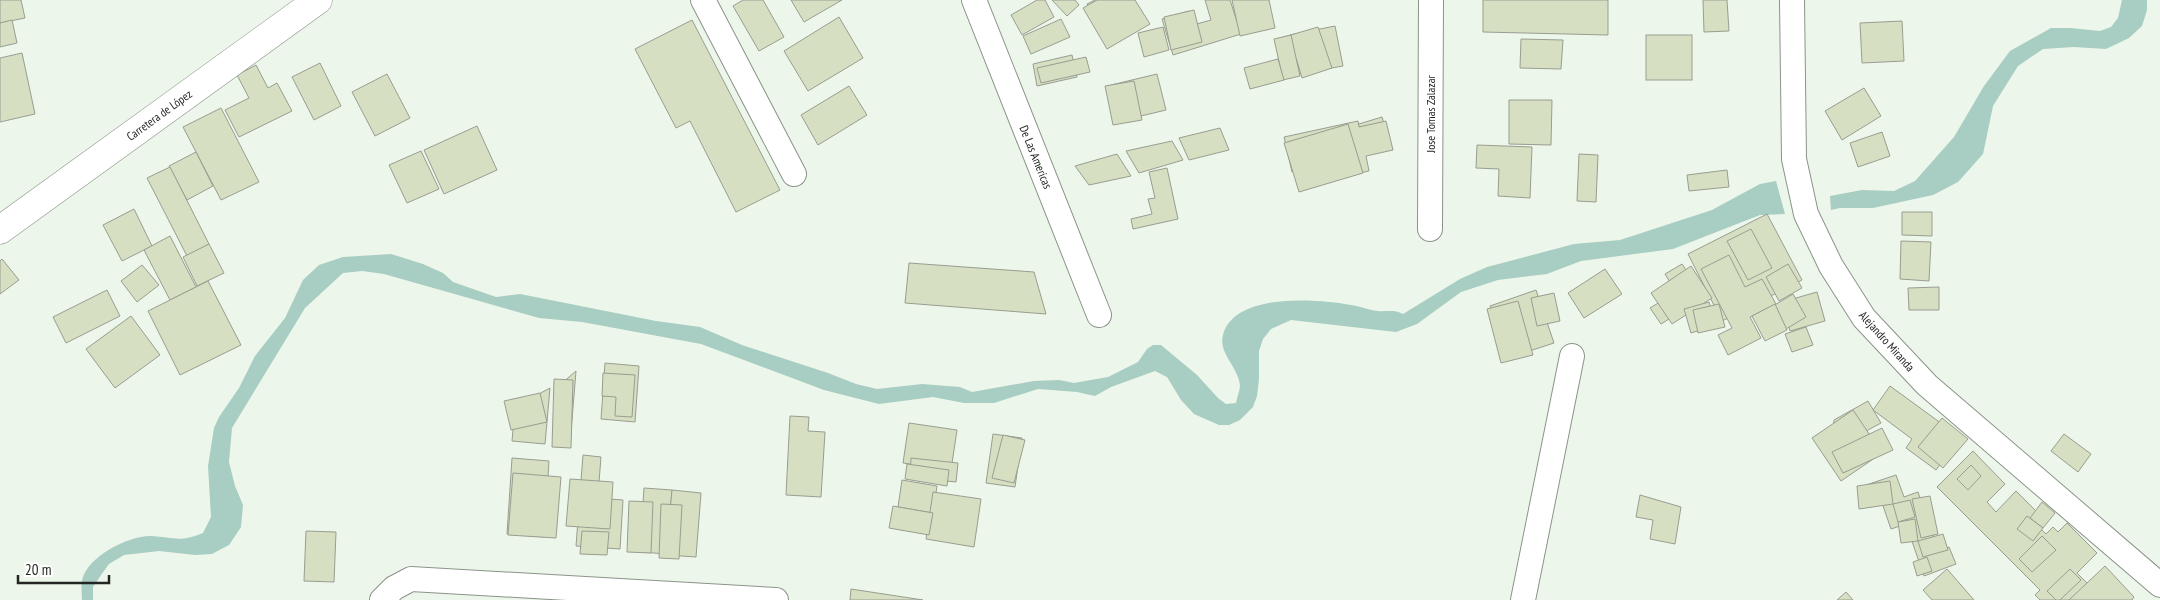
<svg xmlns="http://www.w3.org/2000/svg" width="2160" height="600" font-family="'PT Sans Narrow',sans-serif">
<rect width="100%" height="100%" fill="#edf6ea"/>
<g fill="#a8cdc2">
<path d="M 2122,0 L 2147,0 L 2147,10 L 2142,26 L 2129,38 L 2106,49 L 2074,47 L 2043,49 L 2018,66 L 1993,106 L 1983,154 L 1958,182 L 1933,195 L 1873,208 L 1840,208 L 1831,210 L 1830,196 L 1862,190 L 1894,191 L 1915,181 L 1954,137 L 1984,86 L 2010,51 L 2051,28 L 2070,28 L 2100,31 L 2111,27 L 2118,18 Z"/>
<path d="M 1776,181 L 1785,214 L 1760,215 L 1673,249 L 1581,261 L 1547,274 L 1498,280 L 1461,292 L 1417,324 L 1396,332 L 1291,320 L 1271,329 L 1263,339 L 1259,351 L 1259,379 L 1257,396 L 1253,407 L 1240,420 L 1229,425 L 1219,425 L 1194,414 L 1181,400 L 1167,377 L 1155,371 L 1111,387 L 1095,396 L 1077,392 L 1038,389 L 994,403 L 964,403 L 933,397 L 879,404 L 824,390 L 701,344 L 582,322 L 539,318 L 384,274 L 362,271 L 343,273 L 305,308 L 232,428 L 229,462 L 235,486 L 243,505 L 241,527 L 229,545 L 212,554 L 195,555 L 159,551 L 124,555 L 109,564 L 101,575 L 93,587 L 93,600 L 82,600 C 82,594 81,587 82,581 C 86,557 128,536 150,536 C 174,537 179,543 203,533 L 211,517 L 208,466 L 214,428 L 219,417 L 239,388 L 255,356 L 285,318 L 303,280 L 319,265 L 343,257 L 391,254 L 423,264 L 443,273 L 453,282 L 496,297 L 520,294 L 656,321 L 700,327 L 742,345 L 828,373 L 856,384 L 877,389 L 922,384 L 960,387 L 972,392 L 1034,381 L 1059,380 L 1074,383 L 1085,381 L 1108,377 L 1138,362 L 1147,349 L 1153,345 L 1161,345 L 1197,375 L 1218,398 L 1226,404 L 1236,403 C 1237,397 1240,391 1240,385 C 1238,367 1218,353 1223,335 C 1234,292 1318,299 1351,305 C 1360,306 1368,310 1377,311 C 1387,312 1394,309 1403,314 L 1460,279 L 1487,267 L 1574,244 L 1620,240 L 1712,210 L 1760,184 Z"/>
</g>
<g fill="#d6dfc1" stroke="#999d91">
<path d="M 0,0 L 21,0 L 25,18 L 0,23 Z"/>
<path d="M 743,0 L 763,0 L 784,37 L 759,51 L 733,6 Z"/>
<path d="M 791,0 L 842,0 L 804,22 Z"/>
<path d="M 1037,0 L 1045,0 L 1054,17 L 1022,35 L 1011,15 Z"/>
<path d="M 1052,0 L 1075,0 L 1079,5 L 1067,16 Z"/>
<path d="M 1095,0 L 1117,0 L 1132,26 L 1106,40 L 1087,4 Z"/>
<path d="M 1097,0 L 1135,0 L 1150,24 L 1107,49 L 1083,8 Z"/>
<path d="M 1205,0 L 1230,0 L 1241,34 L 1173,55 L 1162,19 L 1189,11 L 1193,25 L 1211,20 Z"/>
<path d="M 1232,0 L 1269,0 L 1275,28 L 1240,36 Z"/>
<path d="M 1483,0 L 1608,0 L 1608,35 L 1483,32 Z"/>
<path d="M 1703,0 L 1727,0 L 1729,31 L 1704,32 Z"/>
<path d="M 1194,10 L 1202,42 L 1171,50 L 1164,17 Z"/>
<path d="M 839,17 L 863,58 L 808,91 L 784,51 Z"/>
<path d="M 1061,19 L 1070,37 L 1031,54 L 1023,36 Z"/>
<path d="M 12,20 L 17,43 L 0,47 L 0,23 Z"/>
<path d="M 692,20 L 780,190 L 736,212 L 690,121 L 676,128 L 635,49 Z"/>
<path d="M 1902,21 L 1904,61 L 1862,63 L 1860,23 Z"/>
<path d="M 1335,26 L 1343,66 L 1298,74 L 1290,35 Z"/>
<path d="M 1163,27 L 1169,50 L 1144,57 L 1138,33 Z"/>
<path d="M 1318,27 L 1332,68 L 1302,78 L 1296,58 L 1284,61 L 1277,39 Z"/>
<path d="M 1291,35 L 1300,76 L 1283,80 L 1274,39 Z"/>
<rect x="1646" y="35" width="46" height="45"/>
<path d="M 1521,39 L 1563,40 L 1561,69 L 1520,68 Z"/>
<path d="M 22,53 L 35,114 L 0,122 L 0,58 Z"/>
<path d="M 1072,55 L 1077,77 L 1037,86 L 1033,64 Z"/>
<path d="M 1086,57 L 1090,72 L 1041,83 L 1037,68 Z"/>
<path d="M 1278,59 L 1284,80 L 1250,89 L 1244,68 Z"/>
<path d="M 320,63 L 341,106 L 314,120 L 292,77 Z"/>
<path d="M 256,65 L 268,88 L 277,83 L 292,111 L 239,137 L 225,110 L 249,98 L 237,75 Z"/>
<path d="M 387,74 L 410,118 L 375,136 L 352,92 Z"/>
<path d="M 1157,74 L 1166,110 L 1120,121 L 1111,85 Z"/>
<path d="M 1134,81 L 1142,120 L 1113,125 L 1105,86 Z"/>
<path d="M 849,86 L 867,115 L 818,145 L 801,115 Z"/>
<path d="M 1864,88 L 1881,116 L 1842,140 L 1825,111 Z"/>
<path d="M 1509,100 L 1552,100 L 1551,145 L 1509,144 Z"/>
<path d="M 221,108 L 259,182 L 221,200 L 183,127 Z"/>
<path d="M 1382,117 L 1390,143 L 1357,152 L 1349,127 Z"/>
<path d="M 1358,121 L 1359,127 L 1386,121 L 1393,150 L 1366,156 L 1369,171 L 1315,183 L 1311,168 L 1292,172 L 1284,137 Z"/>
<path d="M 1348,124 L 1363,173 L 1299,192 L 1284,143 Z"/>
<path d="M 477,126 L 497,170 L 444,194 L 424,150 Z"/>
<path d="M 1220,128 L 1229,150 L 1189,160 L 1179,138 Z"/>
<path d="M 1882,132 L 1890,156 L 1858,167 L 1850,143 Z"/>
<path d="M 1172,141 L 1183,160 L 1139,173 L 1126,151 Z"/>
<path d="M 1477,145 L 1532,147 L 1530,198 L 1498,196 L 1499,169 L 1476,168 Z"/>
<path d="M 421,151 L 439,189 L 407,203 L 389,165 Z"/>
<path d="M 196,152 L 213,186 L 187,200 L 169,166 Z"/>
<path d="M 1117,154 L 1131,176 L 1089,185 L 1075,166 Z"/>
<path d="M 1579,154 L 1598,155 L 1596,202 L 1577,201 Z"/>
<path d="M 170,167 L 209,244 L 187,256 L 147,178 Z"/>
<path d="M 1167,168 L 1178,219 L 1133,229 L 1131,219 L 1152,214 L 1148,199 L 1155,198 L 1149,172 Z"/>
<path d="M 1727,170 L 1729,187 L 1689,191 L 1687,175 Z"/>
<path d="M 134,209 L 152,246 L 122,261 L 103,225 Z"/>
<path d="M 1902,212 L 1932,212 L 1932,236 L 1902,235 Z"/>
<path d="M 1767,214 L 1802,280 L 1722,321 L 1688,254 Z"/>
<path d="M 1751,229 L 1772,268 L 1748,280 L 1727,241 Z"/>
<path d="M 170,236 L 196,287 L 170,300 L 144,250 Z"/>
<path d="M 1901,241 L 1931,242 L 1929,281 L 1900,279 Z"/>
<path d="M 209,244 L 224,273 L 197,286 L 183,257 Z"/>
<path d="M 1729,255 L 1745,287 L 1762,279 L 1776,304 L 1750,317 L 1761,338 L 1728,355 L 1718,335 L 1732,328 L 1701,269 Z"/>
<path d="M 2,259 L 19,280 L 0,294 L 0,261 Z"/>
<path d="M 909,263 L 1034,272 L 1046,314 L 905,303 Z"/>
<path d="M 1682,264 L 1704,297 L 1661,324 L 1650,308 L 1676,292 L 1665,274 Z"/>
<path d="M 1788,264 L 1802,288 L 1779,301 L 1766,277 Z"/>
<path d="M 142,265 L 159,285 L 137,302 L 121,281 Z"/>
<path d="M 1691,266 L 1712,298 L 1672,324 L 1651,293 Z"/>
<path d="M 1605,269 L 1622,294 L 1584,318 L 1568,293 Z"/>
<path d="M 208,281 L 241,345 L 180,375 L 148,311 Z"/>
<path d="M 1939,287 L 1939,310 L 1909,310 L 1908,288 Z"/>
<path d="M 107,290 L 120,316 L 66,343 L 53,317 Z"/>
<path d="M 1536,290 L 1554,343 L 1508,358 L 1490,306 Z"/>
<path d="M 1817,292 L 1825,321 L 1790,331 L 1782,302 Z"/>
<path d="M 1554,293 L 1560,321 L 1537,326 L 1531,298 Z"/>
<path d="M 1793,294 L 1806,317 L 1786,329 L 1773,306 Z"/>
<path d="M 1518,301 L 1533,355 L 1501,363 L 1487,309 Z"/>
<path d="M 1709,302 L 1716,325 L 1691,333 L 1684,309 Z"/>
<path d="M 1719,304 L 1725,327 L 1698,333 L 1693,310 Z"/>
<path d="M 1775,304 L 1787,330 L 1765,341 L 1752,316 Z"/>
<path d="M 131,316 L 160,355 L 115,388 L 86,349 Z"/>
<path d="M 1806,327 L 1813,345 L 1792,352 L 1785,334 Z"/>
<path d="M 605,363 L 639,366 L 635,422 L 601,419 Z"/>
<path d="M 576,371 L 570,444 L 555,443 L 561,384 Z"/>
<path d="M 603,373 L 635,375 L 632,417 L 615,416 L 616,397 L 602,396 Z"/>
<path d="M 554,379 L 573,380 L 571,448 L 552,447 Z"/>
<path d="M 1890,386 L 1960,437 L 1936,470 L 1906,448 L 1912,439 L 1873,410 Z"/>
<path d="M 550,388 L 545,444 L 512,441 L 515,407 Z"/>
<path d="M 540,393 L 547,422 L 511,430 L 504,401 Z"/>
<path d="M 1868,401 L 1881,423 L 1831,450 L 1834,420 Z"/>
<path d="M 1853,410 L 1882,453 L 1841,481 L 1812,438 Z"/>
<path d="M 790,416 L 809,417 L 808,431 L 825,432 L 821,497 L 786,495 Z"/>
<path d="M 1942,418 L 1968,439 L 1943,468 L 1918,447 Z"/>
<path d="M 909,423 L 957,430 L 951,470 L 903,463 Z"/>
<path d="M 1882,428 L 1893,450 L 1843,473 L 1832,452 Z"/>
<path d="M 993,434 L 1022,438 L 1015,487 L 986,483 Z"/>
<path d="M 2064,434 L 2091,454 L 2078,472 L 2051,451 Z"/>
<path d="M 1003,435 L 1025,440 L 1014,483 L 992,478 Z"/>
<path d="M 1973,451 L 2005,484 L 1987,502 L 1996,512 L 2016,491 L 2042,517 L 2035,523 L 2046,534 L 2053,527 L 2058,532 L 2067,523 L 2097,553 L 2077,573 L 2096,592 L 2111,577 L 2131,596 L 2127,600 L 2040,600 L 2035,595 L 2040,590 L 1937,487 Z"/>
<path d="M 583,455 L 601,457 L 599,482 L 611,483 L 610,499 L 623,500 L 620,549 L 576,546 Z"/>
<path d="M 512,458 L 549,461 L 544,537 L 507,534 Z"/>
<path d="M 911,458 L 958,463 L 956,482 L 910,477 Z"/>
<path d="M 907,464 L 949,470 L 947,486 L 905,479 Z"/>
<path d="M 1971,465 L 1981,476 L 1968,490 L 1957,479 Z"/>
<path d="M 513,473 L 561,477 L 556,538 L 508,535 Z"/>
<path d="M 1896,475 L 1904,497 L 1918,492 L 1939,551 L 1949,547 L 1956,564 L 1924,576 L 1906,524 L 1891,529 L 1881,500 L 1872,503 L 1866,485 Z"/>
<path d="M 570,479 L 613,482 L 610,529 L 566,526 Z"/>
<path d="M 902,480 L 937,486 L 933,513 L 898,507 Z"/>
<path d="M 1890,481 L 1893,504 L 1859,509 L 1857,486 Z"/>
<path d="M 644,488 L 672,490 L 667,554 L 640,552 Z"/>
<path d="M 672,490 L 701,493 L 696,557 L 666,555 Z"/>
<path d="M 933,492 L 981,499 L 974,547 L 926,539 Z"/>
<path d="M 1640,495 L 1681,507 L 1675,544 L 1650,539 L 1653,520 L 1636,517 Z"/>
<path d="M 1930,496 L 1938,534 L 1921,538 L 1912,499 Z"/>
<path d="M 1910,500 L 1915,517 L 1898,522 L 1893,504 Z"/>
<path d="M 629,501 L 653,502 L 651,553 L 627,552 Z"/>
<path d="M 2042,502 L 2055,513 L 2043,528 L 2030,518 Z"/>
<path d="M 661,504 L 682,505 L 679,559 L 659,558 Z"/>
<path d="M 893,506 L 933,513 L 929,535 L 889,528 Z"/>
<path d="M 2027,516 L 2043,528 L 2033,541 L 2017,529 Z"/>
<path d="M 1915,519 L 1918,541 L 1901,543 L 1898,522 Z"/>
<path d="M 306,531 L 336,532 L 334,582 L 304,581 Z"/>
<path d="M 582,531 L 609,532 L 607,555 L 580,554 Z"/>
<path d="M 1943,534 L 1948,550 L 1923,557 L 1918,541 Z"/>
<path d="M 2042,536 L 2056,550 L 2032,572 L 2019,559 Z"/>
<path d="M 1927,557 L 1932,571 L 1917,576 L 1913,562 Z"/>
<path d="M 2105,566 L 2134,597 L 2132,600 L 2069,600 Z"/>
<path d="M 1947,569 L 1974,600 L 1932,600 L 1923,590 Z"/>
<path d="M 2070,569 L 2081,580 L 2060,600 L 2056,600 L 2047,591 Z"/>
<path d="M 851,589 L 923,600 L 850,600 Z"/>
<path d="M 1846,592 L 1853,600 L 1837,600 Z"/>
</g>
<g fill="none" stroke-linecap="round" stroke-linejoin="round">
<defs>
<g id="street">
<path d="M 703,0 L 794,174"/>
<path d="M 974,0 L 1099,315"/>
<path d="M 1792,0 L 1794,159 L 1806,214 L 1831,266 L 1864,318 L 1927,385 L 2160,585"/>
<path d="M 1430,229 L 1431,0"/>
<path d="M 382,600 L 394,588 L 411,579 L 776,600"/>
<path d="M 1523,600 L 1572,356"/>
</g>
<path id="secondary" d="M 0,230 L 318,0"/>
</defs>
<use href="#street" stroke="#8b9489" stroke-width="26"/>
<use href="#secondary" stroke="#8b9489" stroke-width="29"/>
<use href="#street" stroke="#fff" stroke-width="24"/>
<use href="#secondary" stroke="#fff" stroke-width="28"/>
</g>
<g text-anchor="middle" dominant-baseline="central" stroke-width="4" stroke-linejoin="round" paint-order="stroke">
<g font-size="12" fill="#232622" stroke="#fff">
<text transform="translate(1430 114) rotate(-90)">Jose Tomas Zalazar</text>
<text transform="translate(159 115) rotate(-36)">Carretera de López</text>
<text transform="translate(1036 157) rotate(68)">De Las Americas</text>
<text transform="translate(1887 341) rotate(48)">Alejandro Miranda</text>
</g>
</g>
<path d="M18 575v8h91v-8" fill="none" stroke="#232622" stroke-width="2.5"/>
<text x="25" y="575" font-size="15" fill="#232622" stroke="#ffffff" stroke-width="4" paint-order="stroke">20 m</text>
</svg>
